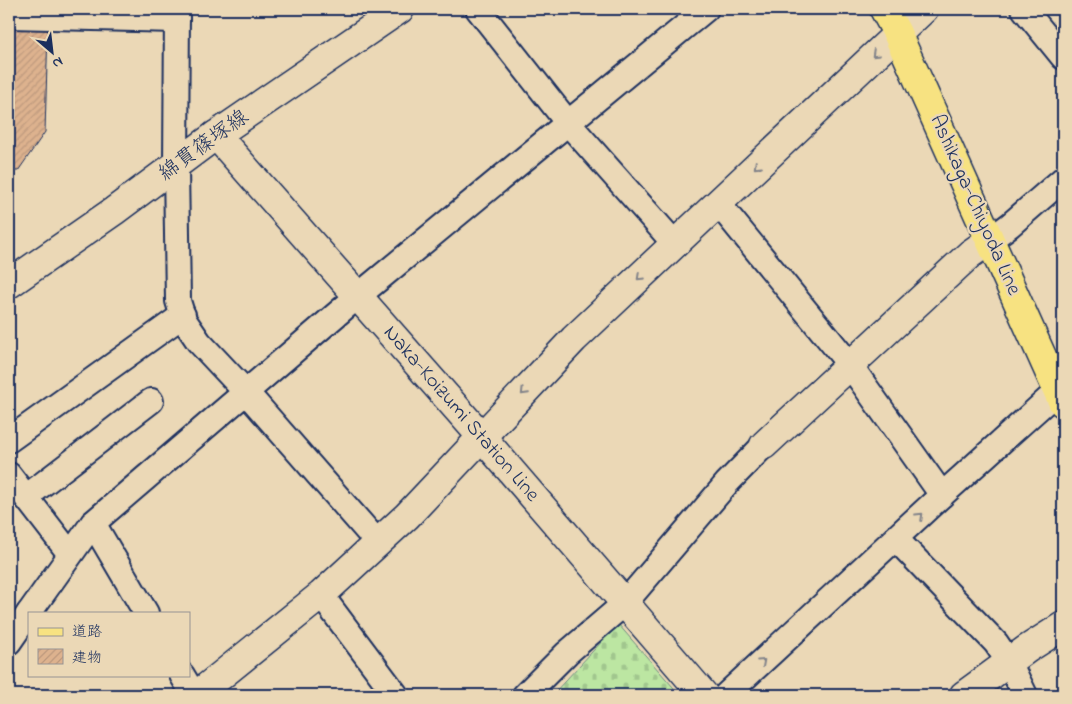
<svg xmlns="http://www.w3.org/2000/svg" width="1072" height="704" font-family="'Indie Flower','Klee One',sans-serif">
<defs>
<pattern id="cemetery-stones" width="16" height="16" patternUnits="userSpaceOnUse" patternTransform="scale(1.25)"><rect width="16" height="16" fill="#bce6a2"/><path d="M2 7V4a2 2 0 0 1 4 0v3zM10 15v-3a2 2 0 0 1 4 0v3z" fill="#a1c68e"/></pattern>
<pattern id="building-hatch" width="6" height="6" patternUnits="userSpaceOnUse" patternTransform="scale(1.25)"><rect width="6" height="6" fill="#ddb28e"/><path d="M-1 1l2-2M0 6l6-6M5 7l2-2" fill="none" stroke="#bd997d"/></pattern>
</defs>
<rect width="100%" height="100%" fill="#ebd8b6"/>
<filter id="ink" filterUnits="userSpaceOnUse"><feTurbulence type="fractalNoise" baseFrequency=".02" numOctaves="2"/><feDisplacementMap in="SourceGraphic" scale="10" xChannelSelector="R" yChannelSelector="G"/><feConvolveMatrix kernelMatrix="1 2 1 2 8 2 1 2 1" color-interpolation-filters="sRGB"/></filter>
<g filter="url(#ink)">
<path fill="url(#cemetery-stones)" stroke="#6c8a80" d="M 618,624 L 680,695 L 552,695 Z"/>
<path fill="url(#building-hatch)" stroke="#1b2f5e" d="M 9,28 L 48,29 L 45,132 L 18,171 L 9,171 Z"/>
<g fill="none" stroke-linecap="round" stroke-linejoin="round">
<defs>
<g id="street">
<path d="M 177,9 L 176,167 L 178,301 L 184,320 L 199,342 L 245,391 L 378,543"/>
<path d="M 478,9 L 568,123 L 675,244"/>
<path d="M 1024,9 L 1063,57"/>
<path d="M 9,16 L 177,20"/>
<path d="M 718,203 L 850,365 L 942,495"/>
<path d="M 990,240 L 1010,225 L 1063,179"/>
<path d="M 9,440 L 183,315"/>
<path d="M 9,475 L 70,554"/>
<path d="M 26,497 L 151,401"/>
<path d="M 93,523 L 146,613"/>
<path d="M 896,539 L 996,643 L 1009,662 L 1025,695"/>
<path d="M 321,595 L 396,695"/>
<path d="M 29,613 L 93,523 L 358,296 L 706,9"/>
<path d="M 9,642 L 29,613"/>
<path d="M 182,675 L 194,695"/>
<path d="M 525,695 L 567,653 L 624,604 L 727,483 L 764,445"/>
<path d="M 726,695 L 942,495 L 1063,386"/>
</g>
<g id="secondary">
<path d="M 216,135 L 481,436 L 704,695"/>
<path d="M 9,284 L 114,211 L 216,135 L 400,9"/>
<path d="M 764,445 L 970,254 L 990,240"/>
<path d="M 197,695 L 321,595 L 407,516 L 574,339 L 924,9"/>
<path d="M 964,695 L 1027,649 L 1063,626"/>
</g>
<path id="primary" d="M 884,9 L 897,33 L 1063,403"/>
</defs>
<use href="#street" stroke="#1b2f5e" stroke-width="28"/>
<use href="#secondary" stroke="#1b2f5e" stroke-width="31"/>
<use href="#primary" stroke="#1b2f5e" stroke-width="31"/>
<use href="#street" stroke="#ebd8b6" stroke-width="24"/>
<use href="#secondary" stroke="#ebd8b6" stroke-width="28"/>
<use href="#primary" stroke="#f7e281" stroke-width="28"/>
</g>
<defs><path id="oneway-chevron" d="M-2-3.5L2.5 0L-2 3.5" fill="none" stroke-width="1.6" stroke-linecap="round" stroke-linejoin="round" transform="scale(1.25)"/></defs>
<g stroke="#83848a">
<use href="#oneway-chevron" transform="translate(875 54) rotate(136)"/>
<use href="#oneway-chevron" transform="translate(757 166) rotate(136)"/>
<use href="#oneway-chevron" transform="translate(640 277) rotate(137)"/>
<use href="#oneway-chevron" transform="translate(524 392) rotate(134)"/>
<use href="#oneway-chevron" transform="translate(920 516) rotate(-44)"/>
<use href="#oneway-chevron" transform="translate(762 662) rotate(-42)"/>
</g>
</g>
<g text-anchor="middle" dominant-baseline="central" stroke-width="4.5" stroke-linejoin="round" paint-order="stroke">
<g font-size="21" fill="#1b2f5e" stroke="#ebd8b6">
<text transform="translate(204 146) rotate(-36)">綿貫篠塚線</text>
<text transform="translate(975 205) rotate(66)">Ashikaga-Chiyoda Line</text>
<text transform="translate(461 414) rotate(49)">Naka-Koizumi Station Line</text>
</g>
</g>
<rect width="1072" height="704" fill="none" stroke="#ebd8b6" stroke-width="30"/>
<rect x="15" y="15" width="1042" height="674" fill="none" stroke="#1b2f5e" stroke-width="2" filter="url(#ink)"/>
<rect x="28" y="612" width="162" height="65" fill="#ebd8b6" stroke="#989493"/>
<rect x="38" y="628" width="25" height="8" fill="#f7e281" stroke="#989493"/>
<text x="72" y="636" font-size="15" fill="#1b2f5e">道路</text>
<rect x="38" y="649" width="25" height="15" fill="url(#building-hatch)" stroke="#989493"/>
<text x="72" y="662" font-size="15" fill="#1b2f5e">建物</text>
<g transform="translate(52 52) rotate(152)" stroke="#ebd8b6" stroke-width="4" paint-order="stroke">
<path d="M0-4L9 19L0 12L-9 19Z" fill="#1b2f5e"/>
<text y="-8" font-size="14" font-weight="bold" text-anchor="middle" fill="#1b2f5e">N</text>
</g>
</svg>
